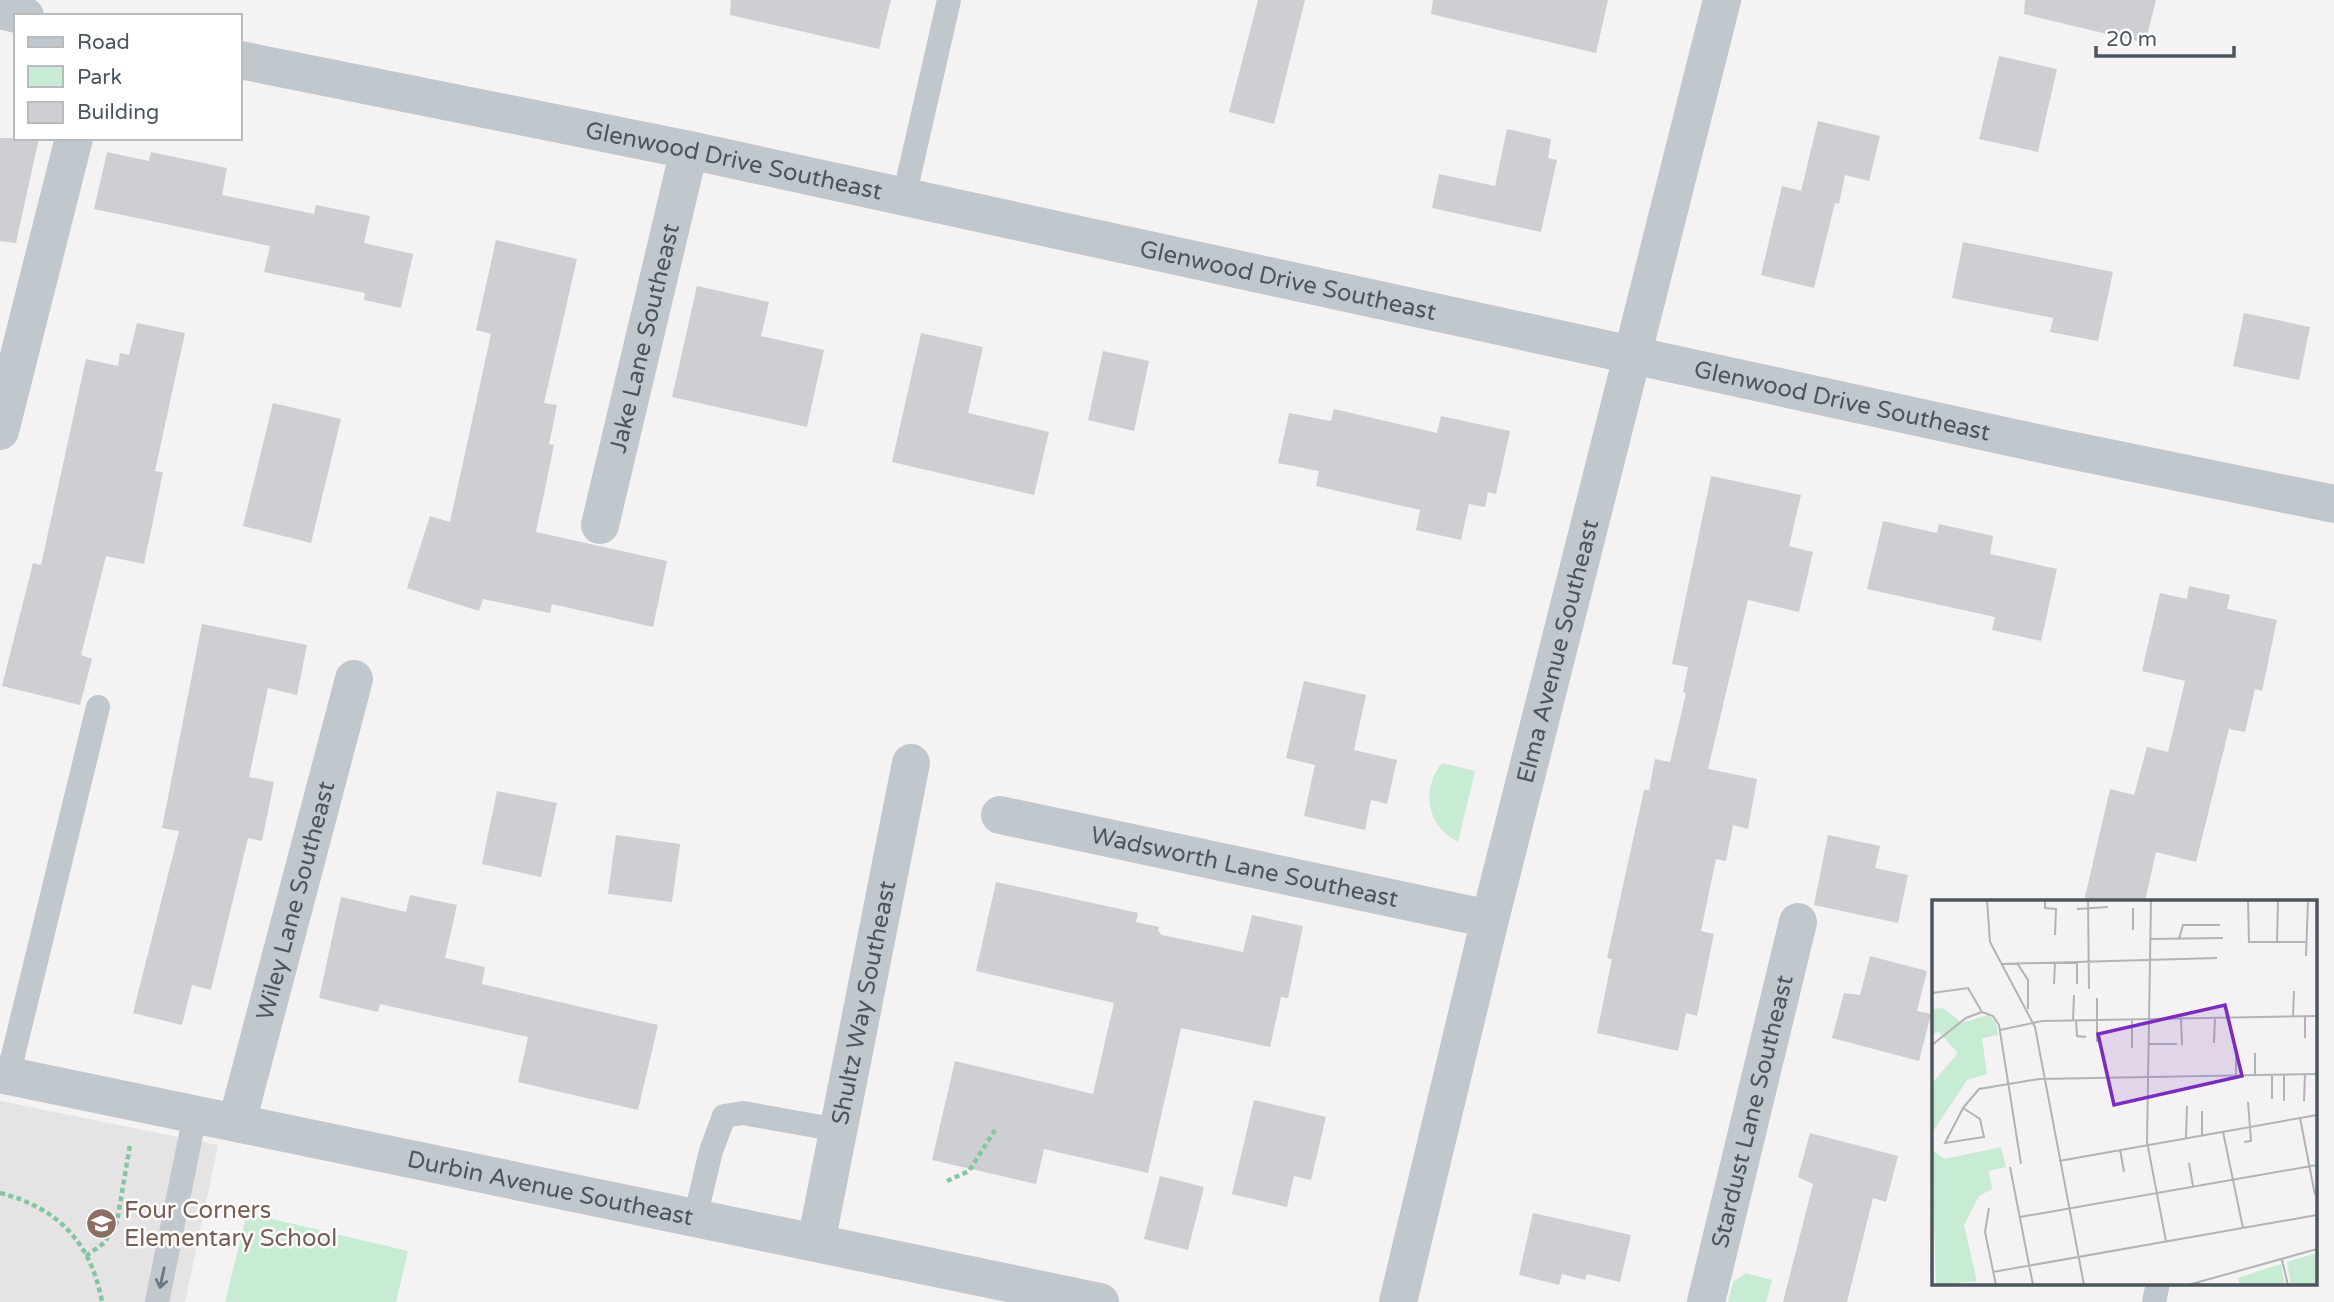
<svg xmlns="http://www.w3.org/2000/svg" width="2334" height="1302" font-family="'Varela Round',sans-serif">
<rect width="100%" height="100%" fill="#f4f2f2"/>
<path fill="#e5e3e4" d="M 0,1101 L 218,1145 L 185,1302 L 0,1302 Z"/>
<g fill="#c7ebd3">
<path d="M 1442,763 L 1475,771 L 1458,842 C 1426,826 1421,789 1442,763 Z"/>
<path d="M 247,1213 L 408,1251 L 396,1302 L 225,1302 Z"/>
<path d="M 1746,1273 L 1772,1280 L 1766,1302 L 1728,1302 L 1733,1282 Z"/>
</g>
<g fill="#cdcfd3">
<path d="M 731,0 L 891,0 L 879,49 L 730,15 Z"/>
<path d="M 1258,0 L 1305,0 L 1274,124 L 1229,112 Z"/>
<path d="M 1433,0 L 1608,0 L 1596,53 L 1431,14 Z"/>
<path d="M 2025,0 L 2156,0 L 2145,43 L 2024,14 Z"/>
<path d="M 1999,56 L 2057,69 L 2038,152 L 1979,139 Z"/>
<path d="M 1818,121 L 1880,136 L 1869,181 L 1845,175 L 1839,204 L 1835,203 L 1814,288 L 1761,275 L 1782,186 L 1801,191 Z"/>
<path d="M 1507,129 L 1551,139 L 1548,158 L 1557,160 L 1541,232 L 1432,208 L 1439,174 L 1495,186 Z"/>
<path d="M 0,138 L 39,138 L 16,243 L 0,241 Z"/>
<path d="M 107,152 L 149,161 L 151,152 L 227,168 L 222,195 L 314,214 L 316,205 L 370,216 L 364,243 L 413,254 L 401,308 L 364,300 L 365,293 L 264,272 L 270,246 L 94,209 Z"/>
<path d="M 496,240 L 577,259 L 544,403 L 557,405 L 549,444 L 554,445 L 536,532 L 667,561 L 653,627 L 552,604 L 550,613 L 483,599 L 479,611 L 407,588 L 430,516 L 450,522 L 491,334 L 476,330 Z"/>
<path d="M 1963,242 L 2113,272 L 2098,341 L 2050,332 L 2053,318 L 1952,298 Z"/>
<path d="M 697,286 L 769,302 L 761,336 L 824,350 L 807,427 L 672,397 Z"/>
<path d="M 2244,313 L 2310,327 L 2299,380 L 2233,366 Z"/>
<path d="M 137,323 L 185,333 L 155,471 L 163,472 L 144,564 L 106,556 L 81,655 L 92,659 L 80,705 L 2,686 L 33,563 L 41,565 L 86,359 L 118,366 L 120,353 L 129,355 Z"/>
<path d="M 921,333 L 983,347 L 968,413 L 1049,432 L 1034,495 L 892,462 Z"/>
<path d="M 1103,351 L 1149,361 L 1134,431 L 1088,420 Z"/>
<path d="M 273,403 L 341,419 L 311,543 L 243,526 Z"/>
<path d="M 1334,409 L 1437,433 L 1441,416 L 1510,431 L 1496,494 L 1488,492 L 1485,507 L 1469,504 L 1461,540 L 1416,530 L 1420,510 L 1316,486 L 1319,471 L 1278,463 L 1289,413 L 1331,421 Z"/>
<path d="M 1711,476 L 1801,495 L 1789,546 L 1813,552 L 1799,612 L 1748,600 L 1708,769 L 1757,779 L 1748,829 L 1733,825 L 1726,861 L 1716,859 L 1701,931 L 1714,934 L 1697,1016 L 1686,1013 L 1678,1051 L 1597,1033 L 1612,959 L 1607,958 L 1644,790 L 1649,790 L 1655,759 L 1670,762 L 1686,693 L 1683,692 L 1688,667 L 1672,664 Z"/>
<path d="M 1883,521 L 1937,533 L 1939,524 L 1993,536 L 1990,554 L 2057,569 L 2041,641 L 1992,630 L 1995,617 L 1867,589 Z"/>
<path d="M 2189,586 L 2230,595 L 2227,609 L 2277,620 L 2262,691 L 2255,689 L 2245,732 L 2229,729 L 2196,862 L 2156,852 L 2145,901 L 2084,901 L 2110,789 L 2134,795 L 2147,747 L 2168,752 L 2185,681 L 2142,671 L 2160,593 L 2187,599 Z"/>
<path d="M 202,624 L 307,645 L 297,695 L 268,688 L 249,777 L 274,782 L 262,841 L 248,838 L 211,990 L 192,985 L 182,1025 L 133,1013 L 179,831 L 162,828 Z"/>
<path d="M 1304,681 L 1366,695 L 1354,750 L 1397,760 L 1387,804 L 1371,800 L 1365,830 L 1304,816 L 1315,765 L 1286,758 Z"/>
<path d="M 497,791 L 557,803 L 541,877 L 482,864 Z"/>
<path d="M 616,835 L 680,844 L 672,902 L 608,894 Z"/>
<path d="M 1828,835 L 1880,846 L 1875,868 L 1908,875 L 1898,923 L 1814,905 Z"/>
<path d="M 996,882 L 1138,913 L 1136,922 L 1159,927 L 1158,931 L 1162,935 L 1243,952 L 1252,915 L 1303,926 L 1288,998 L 1281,997 L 1270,1047 L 1181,1028 L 1148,1173 L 1044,1149 L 1036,1184 L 932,1160 L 955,1061 L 1093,1094 L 1114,1003 L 976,971 Z"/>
<path d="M 410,895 L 457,905 L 445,958 L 485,967 L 482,984 L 658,1025 L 638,1110 L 518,1082 L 528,1037 L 380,1004 L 378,1012 L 319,998 L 341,897 L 406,912 Z"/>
<path d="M 1870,956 L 1927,971 L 1917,1011 L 1931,1014 L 1919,1061 L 1832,1038 L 1844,993 L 1860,995 Z"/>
<path d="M 1254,1100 L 1326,1117 L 1311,1180 L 1294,1176 L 1287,1207 L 1232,1194 Z"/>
<path d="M 1810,1133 L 1898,1156 L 1886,1202 L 1873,1198 L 1847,1302 L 1783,1302 L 1813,1184 L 1798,1177 Z"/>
<path d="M 1160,1176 L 1204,1187 L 1188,1250 L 1144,1239 Z"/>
<path d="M 1533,1213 L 1631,1235 L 1620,1282 L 1587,1274 L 1585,1280 L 1562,1274 L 1559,1285 L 1519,1275 Z"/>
</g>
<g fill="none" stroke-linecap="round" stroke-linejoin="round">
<g stroke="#83c6a2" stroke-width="4.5" stroke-dasharray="5 3.5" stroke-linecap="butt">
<path d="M 947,1181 L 969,1171 L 995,1130"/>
<path d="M 0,1193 C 58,1208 91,1242 102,1302"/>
<path d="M 86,1256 L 104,1243 L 117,1222 L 130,1145"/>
</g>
<g stroke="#c0c7cd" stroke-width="24">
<path d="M 904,197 L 949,0"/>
<path d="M 8,1076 L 98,707"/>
<path d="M 695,1218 L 711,1151 L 724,1116 L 743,1113 L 838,1130"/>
<path d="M 157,1302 L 195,1115"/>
<path d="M 2154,1302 L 2158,1283"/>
</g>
<g stroke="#c0c7cd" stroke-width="38">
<path d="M 0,10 L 25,16"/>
<path id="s1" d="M 240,60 L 689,150 L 2060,448 L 2334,504"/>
<path d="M 0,431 L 74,138"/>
<path id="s2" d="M 600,525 L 689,150"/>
<path id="s3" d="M 1000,815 L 1490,919"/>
<path id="s4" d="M 0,1074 L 1100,1302"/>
<path id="s5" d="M 237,1122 L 354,679"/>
<path id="s6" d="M 816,1243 L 911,763"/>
<path id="s7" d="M 1398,1302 L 1490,919 L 1722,0"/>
<path id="s8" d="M 1706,1302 L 1798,922"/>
</g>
</g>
<defs><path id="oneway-shaft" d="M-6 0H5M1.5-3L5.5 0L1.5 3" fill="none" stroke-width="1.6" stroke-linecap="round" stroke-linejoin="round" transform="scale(1.75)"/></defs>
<use stroke="#6f787f" href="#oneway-shaft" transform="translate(162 1278) rotate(102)"/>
<defs>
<symbol id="school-disc" viewBox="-11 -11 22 22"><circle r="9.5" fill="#8d6e63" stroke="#fff"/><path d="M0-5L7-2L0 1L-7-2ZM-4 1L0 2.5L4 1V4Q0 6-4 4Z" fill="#fff"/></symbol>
</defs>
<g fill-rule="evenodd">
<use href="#school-disc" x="84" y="1206" width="35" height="35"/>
</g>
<g text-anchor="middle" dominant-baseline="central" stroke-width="5" stroke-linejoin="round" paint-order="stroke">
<g font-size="24" fill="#4c565d" stroke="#fff">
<text stroke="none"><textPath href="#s1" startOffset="504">Glenwood Drive Southeast</textPath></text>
<text stroke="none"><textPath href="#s1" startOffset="1071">Glenwood Drive Southeast</textPath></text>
<text stroke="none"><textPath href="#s2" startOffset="192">Jake Lane Southeast</textPath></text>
<text stroke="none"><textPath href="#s1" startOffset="1638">Glenwood Drive Southeast</textPath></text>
<text stroke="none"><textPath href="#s7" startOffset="670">Elma Avenue Southeast</textPath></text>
<text stroke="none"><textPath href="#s3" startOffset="250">Wadsworth Lane Southeast</textPath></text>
<text stroke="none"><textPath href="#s5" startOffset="229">Wiley Lane Southeast</textPath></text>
<text stroke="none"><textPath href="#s6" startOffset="245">Shultz Way Southeast</textPath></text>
<text stroke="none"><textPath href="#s8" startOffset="196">Stardust Lane Southeast</textPath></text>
<text stroke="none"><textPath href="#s4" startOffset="562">Durbin Avenue Southeast</textPath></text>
</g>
<g font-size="24" fill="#785e54" stroke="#fff" text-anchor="start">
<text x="124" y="1210">Four Corners<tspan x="124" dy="28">Elementary School</tspan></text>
</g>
</g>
<g transform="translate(1932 900)">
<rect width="385" height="385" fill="#f4f2f2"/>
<path d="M 11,108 L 30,123 L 56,115 L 64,122 L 66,135 L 50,138 L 55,174 L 35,180 L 0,233 L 0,183 L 26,153 L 7,132 L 0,134 L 0,109 ZM 69,247 L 74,267 L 57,271 L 60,289 L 47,296 L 32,325 L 45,381 L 4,385 L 0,250 L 13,259 ZM 385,353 L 384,385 L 359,385 L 355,362 ZM 349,364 L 353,385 L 308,385 L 306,378 Z" fill="#c7ebd3"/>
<path fill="none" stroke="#b1b4b6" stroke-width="2" d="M 55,0 L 58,42 L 103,127 L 152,385M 113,0 L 113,8 L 124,9 L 123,35M 156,0 L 157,89M 219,0 L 215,242 L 234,341M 316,0 L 317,42 L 375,42M 145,9 L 176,7M 201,30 L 201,8M 218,39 L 291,38M 247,39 L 251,25 L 288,25M 345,43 L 346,0M 374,56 L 376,0M 145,62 L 145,84M 85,63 L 96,80 L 96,109M 70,64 L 285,58M 122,84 L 123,62M 0,93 L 36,88 L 50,112M 50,112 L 61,116 L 67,125 L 89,264M 361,116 L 362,91M 249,118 L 250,145M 141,120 L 142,95M 144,120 L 145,136 L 154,137M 68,130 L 110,121 L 385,116M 373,138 L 373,116M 165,142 L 165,98M 282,143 L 283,117M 217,144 L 245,144M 0,145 L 34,118 L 50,112M 200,148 L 200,119M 304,175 L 304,152M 323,175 L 323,153M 340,199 L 340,174M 352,201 L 352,174M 372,201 L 373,174M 31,208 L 47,189 L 107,179 L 385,174M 31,208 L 48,219 L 52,237 L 13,243 ZM 368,218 L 383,295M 291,232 L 311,328M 270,235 L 270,211M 254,238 L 255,206M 312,242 L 319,241 L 316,202M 188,249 L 192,272M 127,261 L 385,215M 257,263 L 261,286M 78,267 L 101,385M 57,308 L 53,332 L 64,385M 88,317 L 385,265M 350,360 L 356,385M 61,372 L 385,315M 256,385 L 385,349"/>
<path fill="#7b2cbf" fill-opacity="0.15" stroke="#7b2cbf" stroke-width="3.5" d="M 293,105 L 310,176 L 182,205 L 166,134 Z"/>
<rect width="385" height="385" fill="none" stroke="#4c565d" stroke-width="3.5"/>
</g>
<rect x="14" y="14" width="228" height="126" fill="#ffffff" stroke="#b7bbbe" stroke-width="2"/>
<rect x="28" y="37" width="35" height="10" fill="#c0c7cd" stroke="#b7bbbe" stroke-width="2"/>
<text x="77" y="49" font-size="21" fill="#4c565d">Road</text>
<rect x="28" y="66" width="35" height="21" fill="#c7ebd3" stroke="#b7bbbe" stroke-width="2"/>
<text x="77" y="84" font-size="21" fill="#4c565d">Park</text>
<rect x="28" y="102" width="35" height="21" fill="#cdcfd3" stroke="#b7bbbe" stroke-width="2"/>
<text x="77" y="119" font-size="21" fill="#4c565d">Building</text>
<path d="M2096 46v10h138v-10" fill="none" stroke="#4c565d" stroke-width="3.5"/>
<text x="2106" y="46" font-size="21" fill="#4c565d" stroke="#ffffff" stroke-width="5" paint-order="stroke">20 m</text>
</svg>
